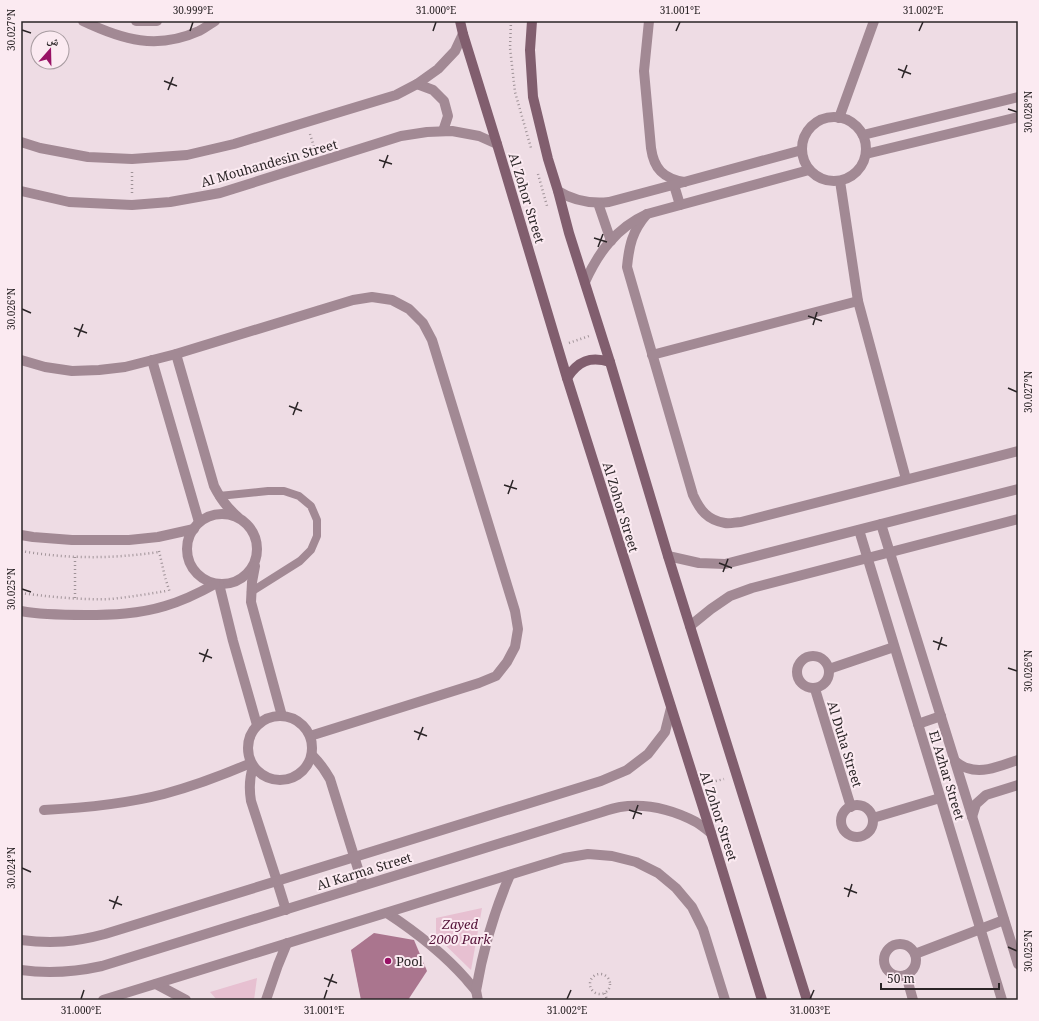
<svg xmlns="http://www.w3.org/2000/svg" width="1039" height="1021" font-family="'Noto Serif','Noto Naskh Arabic',serif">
<rect width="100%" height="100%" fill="#eedce4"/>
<g fill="#e7c0d1">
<path d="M 482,908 L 471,970 L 436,936 L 436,918 Z"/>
<path d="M 257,978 L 254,1000 L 217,1000 L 210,992 Z"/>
</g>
<path fill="#aa758e" d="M 374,933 L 414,940 L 427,971 L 408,1000 L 361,1000 L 351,950 Z"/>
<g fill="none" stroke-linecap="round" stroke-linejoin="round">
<g stroke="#9f9297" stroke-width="2.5" stroke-dasharray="1 3" stroke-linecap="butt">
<path d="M 511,21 L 510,48 L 515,92 L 531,148"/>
<path d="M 310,134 L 315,150"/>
<path d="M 132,172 L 132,193"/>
<path d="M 538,174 L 547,206"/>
<path d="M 569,343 L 589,336"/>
<path d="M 21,551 C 69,559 111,559 159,552"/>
<path d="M 159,551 L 165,577 L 170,593"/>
<path d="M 75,557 L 75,599"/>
<path d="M 21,593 C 51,597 81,600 111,599 C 130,597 148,594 166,591"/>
<path d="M 708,783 L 724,779"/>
<circle cx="600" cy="984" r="10"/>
<path d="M 605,993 L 607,1000"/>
</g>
<path stroke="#a28994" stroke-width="8" d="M 219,496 L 268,491 L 284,491 L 299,496 L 311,506 L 317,520 L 317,536 L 311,550 L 300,561 L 251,592"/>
<g stroke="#a28994" stroke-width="10">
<path d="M 83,21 C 123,40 157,50 199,31 C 205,28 210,24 215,21"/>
<path d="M 136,21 L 157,21"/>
<path d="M 649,21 L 644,71 L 651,148 C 654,169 663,178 684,182"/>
<path d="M 417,84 L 433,90 L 444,101 L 448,116 L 443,131"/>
<circle cx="834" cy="149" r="32"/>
<path d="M 839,118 L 874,21"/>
<path d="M 863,135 L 1018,97"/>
<path d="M 21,142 L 40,148 L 88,157 L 132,159 L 187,155 L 234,144 L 396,95 L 417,84 L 438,69 L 455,51 L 463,34"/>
<path d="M 866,154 L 1018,117"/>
<path d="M 840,181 L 858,301 L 906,479"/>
<path d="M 674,185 L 680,205"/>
<path d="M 21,191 L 69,202 L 132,205 L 170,202 L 220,193 L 401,136 L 427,132 L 452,131 L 479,136 L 497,144"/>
<path d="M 558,191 C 574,201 590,204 609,202 L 684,182 L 802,150"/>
<path d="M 598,203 L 611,241"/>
<path d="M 647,214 C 632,231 629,246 627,267 L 693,495 C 700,510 707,520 725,523 C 730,524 736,522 741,522 L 1018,451"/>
<path d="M 585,282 C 598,253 616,228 647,214 L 809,170"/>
<path d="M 176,354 L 214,486 C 220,498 227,508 238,517"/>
<path d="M 652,355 L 858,301"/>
<path d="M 21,360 L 45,367 L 72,371 L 99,370 L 125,367 L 176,354 L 353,300 L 372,297 L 392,300 L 409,309 L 423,323 L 432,340 L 515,611 L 518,629 L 515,647 L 507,662 L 496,676 L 479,683 L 310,736"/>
<path d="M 152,360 L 199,522"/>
<circle cx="222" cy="549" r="35"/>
<path d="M 881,524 L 1018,964"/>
<path d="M 859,530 L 1002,1000"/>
<path d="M 21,535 L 33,537 L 72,540 L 129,540 L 158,537 L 194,529"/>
<path d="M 668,556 L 699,563 L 725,564 L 1018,489"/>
<path d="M 255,566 L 252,582 L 251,602 L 282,716"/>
<path d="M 219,584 L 233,641 L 257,725"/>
<path d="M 21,611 C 42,615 64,615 85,615 C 112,615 139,614 165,606 C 182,601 199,593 215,584"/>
<path d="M 690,626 L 711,609 L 730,596 L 752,588 L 1018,519"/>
<circle cx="813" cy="672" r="16"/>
<path d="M 829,669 L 894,647"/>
<path d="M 815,689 L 851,807"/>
<circle cx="280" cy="748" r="32"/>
<path d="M 918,724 L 941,716"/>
<path d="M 312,755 C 320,763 325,770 330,779 L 363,885"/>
<path d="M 956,762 C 959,764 963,767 967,768 C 984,774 1002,765 1018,760"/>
<path d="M 253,767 C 249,779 249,789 251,801 L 277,881 L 286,910"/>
<circle cx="857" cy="821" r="16"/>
<path d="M 44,810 C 84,808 125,804 164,794 C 194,786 223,775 251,763"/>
<path d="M 972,817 L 976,804 L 986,795 L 1018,785"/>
<path d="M 873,818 L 940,798"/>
<path d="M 387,913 C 416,932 443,953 466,979 C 469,983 473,987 476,991 C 477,994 477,997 478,1000"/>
<path d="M 21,940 C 52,944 75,942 105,934 L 601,781 L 627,770 L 648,754 L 665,732 L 671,708"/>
<circle cx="900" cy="960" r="16"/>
<path d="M 915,954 L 1004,920"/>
<path d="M 21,970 C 49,974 75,972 102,966 L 602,812 C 608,810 614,808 620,807 C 646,803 673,810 696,822 C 701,825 706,829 711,833"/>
<path d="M 906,975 L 913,1000"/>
<path d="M 156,984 L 186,1000"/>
<path d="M 476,991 C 483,949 493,914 510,875"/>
<path d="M 103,1000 L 564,858 L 588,854 L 612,856 L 636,862 L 658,873 L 676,888 L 692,907 L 703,929 L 725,1000"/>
<path d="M 266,1000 L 278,965 L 287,943"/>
</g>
<g stroke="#815e6e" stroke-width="10">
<path d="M 460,21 L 463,34 L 497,144 L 567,378 L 711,833 L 762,1000"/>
<path d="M 532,21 L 530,50 L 533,97 L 548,159 L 558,191 L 569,233 L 610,362 L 668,556 L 807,1000"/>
<path d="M 567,378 C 578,361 590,356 610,362"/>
</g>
</g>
<path fill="none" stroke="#2a2426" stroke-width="1.5" d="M 22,30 L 31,33M 190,31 L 193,22M 433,31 L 436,22M 676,31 L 680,22M 919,31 L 923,22M 898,69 L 911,74M 902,78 L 907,65M 164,81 L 177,86M 168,90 L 173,77M 1008,109 L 1017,112M 379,160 L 392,164M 383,168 L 388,155M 594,238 L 607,242M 598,247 L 603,234M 22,309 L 31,313M 808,316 L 822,321M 813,325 L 817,312M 74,328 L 87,333M 78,337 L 83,324M 1008,388 L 1017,392M 289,406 L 302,411M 293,415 L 298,402M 504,485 L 517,489M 508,494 L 513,480M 719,563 L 732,568M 723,572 L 728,559M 22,589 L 31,592M 933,641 L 947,646M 938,650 L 942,637M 199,653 L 212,658M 203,662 L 208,649M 1008,668 L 1017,671M 414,731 L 427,736M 418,740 L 423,727M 629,810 L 642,814M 633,819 L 638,805M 22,868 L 31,872M 844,888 L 857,893M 848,897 L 852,884M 109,900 L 122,905M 113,909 L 118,896M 1008,947 L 1017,951M 324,978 L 337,983M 328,987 L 333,974M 81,999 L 84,990M 324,999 L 327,990M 567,999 L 571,990M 810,999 L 814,990"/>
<circle fill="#991165" stroke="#fbeaf1" stroke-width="1.5" cx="388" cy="961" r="4"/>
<g text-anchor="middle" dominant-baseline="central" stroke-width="4" stroke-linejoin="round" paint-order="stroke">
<g font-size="13" fill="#2a2426" stroke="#fbeaf1">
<text transform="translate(269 163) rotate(-16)">Al Mouhandesin Street</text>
<text transform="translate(527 198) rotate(73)">Al Zohor Street</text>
<text transform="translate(621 507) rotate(73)">Al Zohor Street</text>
<text transform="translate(845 744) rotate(73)">Al Duha Street</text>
<text transform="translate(947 775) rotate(73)">El Azhar Street</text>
<text transform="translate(719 816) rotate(72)">Al Zohor Street</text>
<text transform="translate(364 871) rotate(-17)">Al Karma Street</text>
</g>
<g font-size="13" font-style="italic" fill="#531137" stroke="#fbeaf1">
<text x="460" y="924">Zayed<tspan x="460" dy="15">2000 Park</tspan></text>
</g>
<g font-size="13" fill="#2a2426" stroke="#fbeaf1" text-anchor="start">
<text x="396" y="961">Pool</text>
</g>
</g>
<rect width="1039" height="1021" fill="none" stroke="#fbeaf1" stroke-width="44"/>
<g transform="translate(50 50) rotate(20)"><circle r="19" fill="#fbeaf1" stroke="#a79ba0"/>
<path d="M0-3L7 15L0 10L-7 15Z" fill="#991165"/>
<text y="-6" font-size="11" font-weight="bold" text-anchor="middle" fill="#2a2426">ش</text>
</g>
<path d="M881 983v6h118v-6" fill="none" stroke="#2a2426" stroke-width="2"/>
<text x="887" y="983" font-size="12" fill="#2a2426" stroke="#fbeaf1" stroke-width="3" paint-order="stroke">50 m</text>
<rect x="22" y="22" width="995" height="977" fill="none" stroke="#2a2426" stroke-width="1.5"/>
<g font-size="10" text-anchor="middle" fill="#2a2426">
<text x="193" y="14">30.999°E</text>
<text x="436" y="14">31.000°E</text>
<text x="680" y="14">31.001°E</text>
<text x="923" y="14">31.002°E</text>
<text transform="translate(11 30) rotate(-90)" y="4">30.027°N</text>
<text transform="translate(1028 112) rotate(-90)" y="4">30.028°N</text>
<text transform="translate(11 309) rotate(-90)" y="4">30.026°N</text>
<text transform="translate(1028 392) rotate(-90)" y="4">30.027°N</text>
<text transform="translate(11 589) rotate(-90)" y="4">30.025°N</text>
<text transform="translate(1028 671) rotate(-90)" y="4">30.026°N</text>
<text transform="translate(11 868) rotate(-90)" y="4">30.024°N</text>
<text transform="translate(1028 951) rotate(-90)" y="4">30.025°N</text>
<text x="81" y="1014">31.000°E</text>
<text x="324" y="1014">31.001°E</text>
<text x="567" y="1014">31.002°E</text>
<text x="810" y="1014">31.003°E</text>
</g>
</svg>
